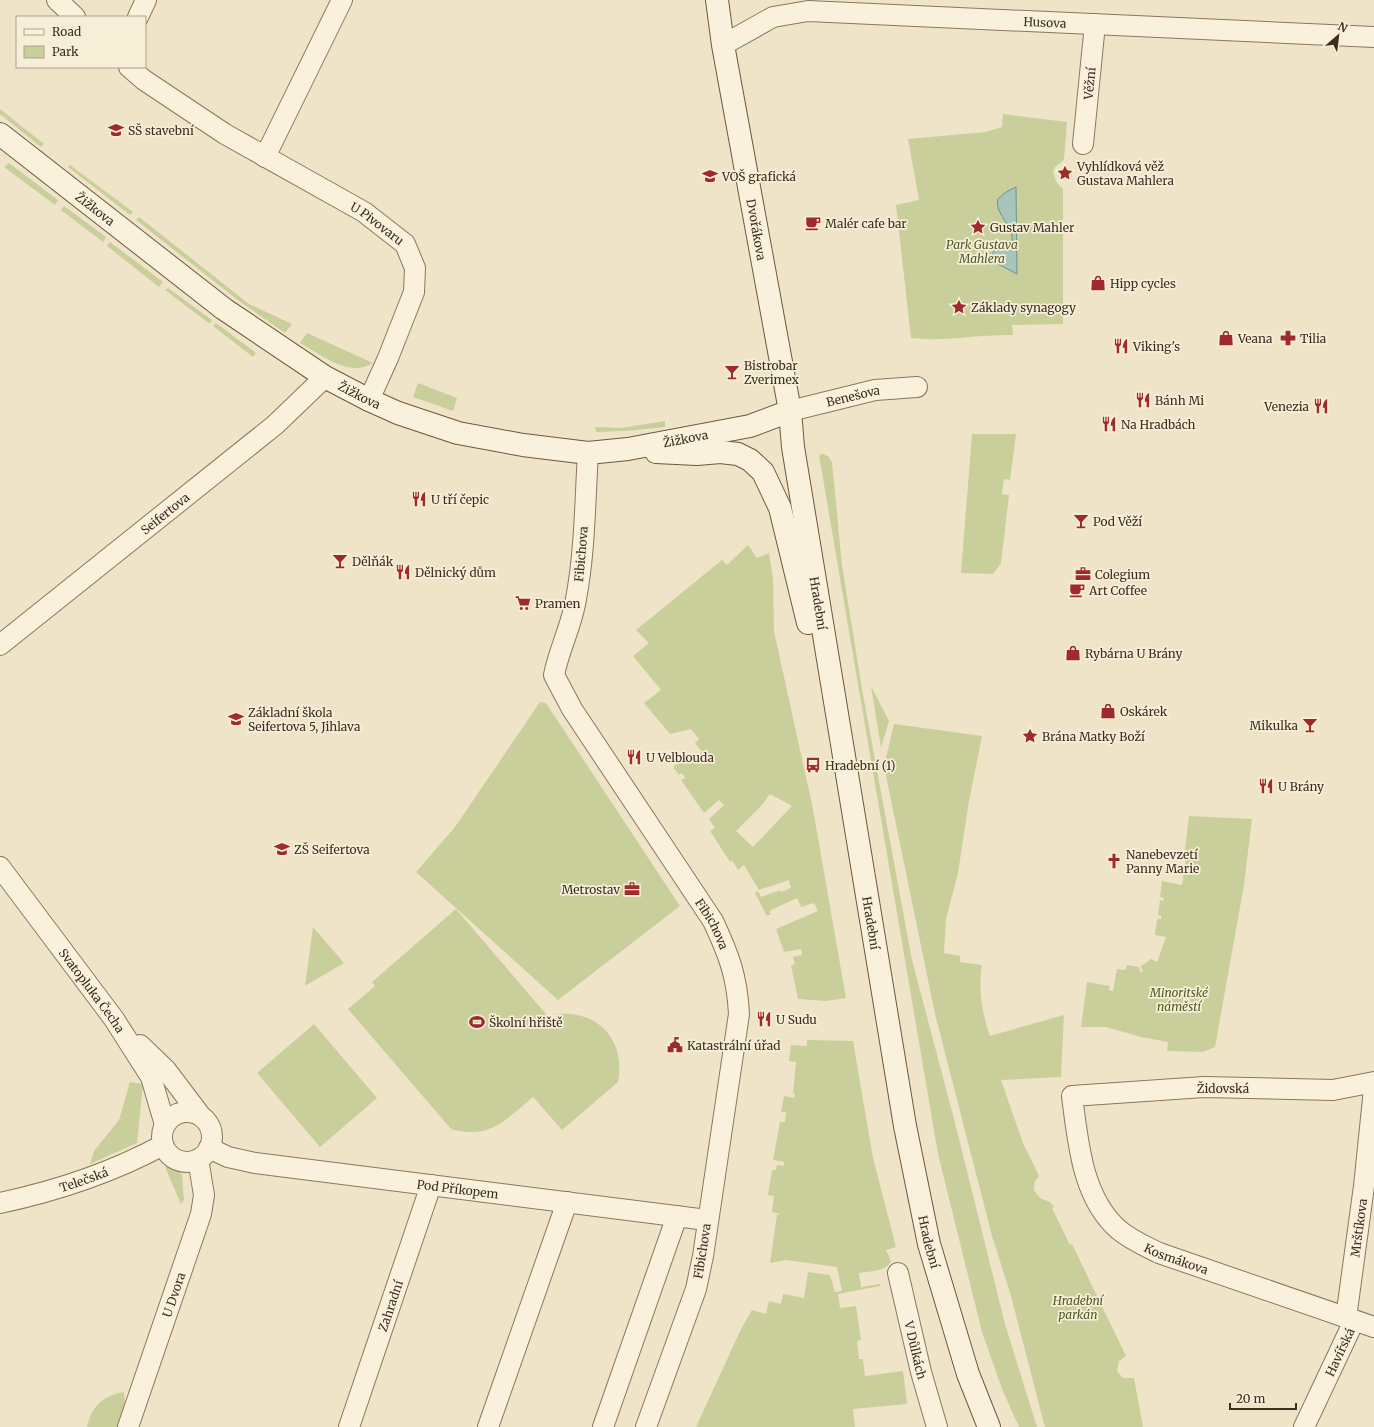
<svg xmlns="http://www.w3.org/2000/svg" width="1374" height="1427" font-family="Merriweather,serif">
<rect width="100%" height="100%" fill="#f0e4c8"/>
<g fill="#c9cf9b" fill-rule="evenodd">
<path d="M 0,109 L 44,144 L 41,147 L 0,114 Z"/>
<path d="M 1003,114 L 1067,122 L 1064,160 L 1055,167 L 1053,173 L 1057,183 L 1063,189 L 1063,324 L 1012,325 L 1013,335 C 979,334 945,342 911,338 L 896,205 L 919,200 L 908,139 L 986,132 L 1002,127 Z"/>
<path d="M 9,163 L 58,200 L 55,205 L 4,167 Z"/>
<path d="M 70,165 L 133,212 L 130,215 L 68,167 Z"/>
<path d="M 64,206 L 106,237 L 103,242 L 61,210 Z"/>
<path d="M 139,217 L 249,304 L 292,324 L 285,333 L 239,301 L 136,220 Z"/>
<path d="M 110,242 L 163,282 L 159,287 L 107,246 Z"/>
<path d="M 168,288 L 212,320 L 210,324 L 165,290 Z"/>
<path d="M 216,323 L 256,353 L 253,357 L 213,326 Z"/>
<path d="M 307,333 L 373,363 C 349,378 322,355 300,343 Z"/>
<path d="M 418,383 L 457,398 L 453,411 L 413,397 Z"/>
<path d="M 665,421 L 665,427 L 626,431 L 596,432 L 595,427 L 621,428 Z"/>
<path d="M 972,434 L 1016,434 L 1010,480 L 1004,479 L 1002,494 L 1009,495 L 1001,563 L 993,574 L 961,573 Z"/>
<path d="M 823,454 L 828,456 L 832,462 L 842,565 L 862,689 L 912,960 L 954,1119 L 1005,1324 L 1037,1427 L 1019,1427 L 1002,1389 L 982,1332 L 938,1154 L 819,455 Z"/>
<path d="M 748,545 L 757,558 L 769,553 L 773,578 L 774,631 L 813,809 L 846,998 L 826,1001 L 798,999 L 791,966 L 795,964 L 793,957 L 802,955 L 801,949 L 784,952 L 776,929 L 818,911 L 814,903 L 801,907 L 797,898 L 771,910 L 769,912 L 771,914 L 767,916 L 755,893 L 758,891 L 761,897 L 780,890 L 781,892 L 791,888 L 789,880 L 759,890 L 744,865 L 738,870 L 732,860 L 730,862 L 710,831 L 715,828 L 709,819 L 724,805 L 719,800 L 704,813 L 681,780 L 685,778 L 682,773 L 679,775 L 673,767 L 689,755 L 693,759 L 702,752 L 695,743 L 699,739 L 691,729 L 670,734 L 644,703 L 661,690 L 633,656 L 649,643 L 636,630 L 722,560 L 727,565 ZM 770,794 L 792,806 L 753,847 L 736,831 L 762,805 Z"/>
<path d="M 871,686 L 889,721 L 881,748 Z"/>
<path d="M 540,702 L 546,703 L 680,906 L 558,1000 L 416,872 L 455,827 Z"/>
<path d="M 894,724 L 982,736 L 969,801 L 958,873 L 946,919 L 944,953 L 960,956 L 960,962 L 982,965 C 978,989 982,1013 990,1036 L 1064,1015 L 1061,1077 L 1001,1080 L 1023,1143 L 1039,1176 L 1035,1181 L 1034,1190 L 1040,1198 C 1046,1201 1050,1200 1054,1207 L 1052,1208 L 1070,1245 L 1072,1244 L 1126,1356 L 1119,1361 L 1117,1371 L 1123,1378 L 1134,1378 L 1143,1427 L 1045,1427 L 1044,1424 L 1011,1296 L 992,1236 L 935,1014 L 884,766 Z"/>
<path d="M 1189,816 L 1252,819 L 1244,885 L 1215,1047 L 1203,1052 L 1167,1051 L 1168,1042 L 1141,1037 L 1106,1027 L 1081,1027 L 1087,982 L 1110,986 L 1109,990 L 1113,991 L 1117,969 L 1125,970 L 1127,965 L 1139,967 L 1141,973 L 1143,972 L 1141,966 L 1151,959 L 1157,962 L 1166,937 L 1155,935 L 1157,919 L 1161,919 L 1161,916 L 1158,915 L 1160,900 L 1163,901 L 1164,898 L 1160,897 L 1162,881 L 1182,885 L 1187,851 L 1185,850 Z"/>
<path d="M 456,909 L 551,1020 L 559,1014 C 600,1011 626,1042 618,1082 L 562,1130 L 533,1097 C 505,1120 491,1140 451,1129 L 348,1009 L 375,986 L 372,982 Z"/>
<path d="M 313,927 L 344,963 L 305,986 Z"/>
<path d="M 314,1024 L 377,1098 L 320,1147 L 257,1073 Z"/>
<path d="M 807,1040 L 853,1041 L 873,1158 L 896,1247 L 886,1250 L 891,1261 C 886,1272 870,1271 859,1273 L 861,1287 L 880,1284 L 880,1286 L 838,1294 L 840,1308 L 856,1306 L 861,1340 L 857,1341 L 859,1359 L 863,1359 L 865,1376 L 903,1371 L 907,1404 L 853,1409 L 855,1427 L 696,1427 L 741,1329 L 752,1310 L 766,1314 L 769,1301 L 781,1304 L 783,1294 L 804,1298 L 808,1272 L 830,1275 L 835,1292 L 842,1291 L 837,1267 L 786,1260 L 770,1263 L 777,1215 L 780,1214 L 772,1212 L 774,1196 L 768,1195 L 772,1170 L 776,1170 L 777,1165 L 784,1166 L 784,1162 L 773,1160 L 780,1122 L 785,1122 L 786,1112 L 781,1112 L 784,1096 L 794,1098 L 795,1093 L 793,1093 L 796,1062 L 789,1061 L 791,1045 L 807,1046 Z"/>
<path d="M 130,1082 L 143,1084 L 137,1143 L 90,1164 L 94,1151 L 119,1120 Z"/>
<path d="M 171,1165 L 182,1175 L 184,1200 L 181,1204 L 165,1167 Z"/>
<path d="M 124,1392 L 125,1404 L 118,1427 L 87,1427 C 91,1407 103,1395 124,1392 Z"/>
</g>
<path fill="#a9c4bc" stroke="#6f938a" d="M 1016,187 L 1017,274 L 998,264 L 992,257 C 993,247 1002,246 1010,243 L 1012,240 C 1013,225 994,213 998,199 L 1006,192 Z"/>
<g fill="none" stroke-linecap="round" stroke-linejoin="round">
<defs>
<g id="street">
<path d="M 57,0 L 75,17"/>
<path d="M 138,17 L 146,0"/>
<path id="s1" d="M 723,45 L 773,17 L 808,11 L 1374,37"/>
<path id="s2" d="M 129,67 L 144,80 L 225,134 L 364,212 L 405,244 L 415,268 L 414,292 L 388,358 L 369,400"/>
<path id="s3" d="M 1083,144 L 1095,24"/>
<path d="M 265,157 L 342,0"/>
<path id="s4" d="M 790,411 L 875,390 L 917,387"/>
<path id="s5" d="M 588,453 C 585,501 585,551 576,599 C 572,625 559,649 554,675 L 572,709 L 713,921 C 729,955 737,976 739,1014 L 703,1256 L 696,1289 L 646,1427"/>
<path id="s6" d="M 0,645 L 275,425 L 325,377"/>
<path id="s7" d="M 0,867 L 114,1019 L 151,1077 L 165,1125"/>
<path d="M 140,1045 L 166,1070 L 200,1115"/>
<path id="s8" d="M 1374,1082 L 1333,1090 L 1204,1087 L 1072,1096 C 1078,1142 1082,1198 1119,1230 C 1131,1240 1145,1246 1159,1253 L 1374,1327"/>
<circle cx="187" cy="1137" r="25"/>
<path id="s9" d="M 209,1148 L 228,1157 L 255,1163 L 707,1220"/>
<path id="s10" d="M 0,1203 C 56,1191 113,1172 163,1145"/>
<path id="s11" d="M 898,1273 L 921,1372 L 937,1427"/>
<path id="s12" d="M 1346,1318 L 1364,1186 L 1374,1089"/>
<path id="s13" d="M 128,1427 L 201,1214 L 204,1195 L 198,1159"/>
<path id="s14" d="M 349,1427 L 431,1185"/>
<path d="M 488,1427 L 567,1202"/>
<path d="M 603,1427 L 677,1216"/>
<path id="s15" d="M 1304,1427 L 1354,1321"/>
</g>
<g id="secondary">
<path id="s16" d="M 717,0 L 723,45 L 790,411 L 793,447 L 905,1126 L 929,1244 L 968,1374 L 989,1427"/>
<path id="s17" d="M 0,134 L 224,309 L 325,377 L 369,400 L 398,413 L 458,433 L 523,445 L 588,453 L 628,449 L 750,426 L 790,411"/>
<path d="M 656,452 L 697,454 L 720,452 L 738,454 L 750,460 L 763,472 L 780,508 L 808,623"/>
</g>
</defs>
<use href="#street" stroke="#8d765c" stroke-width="22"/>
<use href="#secondary" stroke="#6f573f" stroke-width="24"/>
<use href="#street" stroke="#faf1dc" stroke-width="20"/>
<use href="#secondary" stroke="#faf1dc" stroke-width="22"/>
</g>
<defs>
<symbol id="university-bare" viewBox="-9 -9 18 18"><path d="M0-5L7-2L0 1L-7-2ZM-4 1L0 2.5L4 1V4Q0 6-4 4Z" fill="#9e2a2b" stroke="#f7eed8" stroke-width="2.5" paint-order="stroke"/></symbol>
<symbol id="sight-bare" viewBox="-9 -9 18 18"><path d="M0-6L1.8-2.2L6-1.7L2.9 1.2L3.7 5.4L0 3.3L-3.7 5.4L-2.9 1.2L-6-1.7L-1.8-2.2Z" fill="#9e2a2b" stroke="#f7eed8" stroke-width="2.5" paint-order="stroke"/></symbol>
<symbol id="cafe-bare" viewBox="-9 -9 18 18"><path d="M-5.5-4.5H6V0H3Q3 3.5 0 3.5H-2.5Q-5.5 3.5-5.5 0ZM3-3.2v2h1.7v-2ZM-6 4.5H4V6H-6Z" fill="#9e2a2b" stroke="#f7eed8" stroke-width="2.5" paint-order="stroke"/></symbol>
<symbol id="shop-bare" viewBox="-9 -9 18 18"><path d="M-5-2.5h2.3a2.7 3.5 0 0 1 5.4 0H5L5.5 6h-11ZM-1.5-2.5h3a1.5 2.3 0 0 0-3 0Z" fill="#9e2a2b" stroke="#f7eed8" stroke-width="2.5" paint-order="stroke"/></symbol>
<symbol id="pharmacy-bare" viewBox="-9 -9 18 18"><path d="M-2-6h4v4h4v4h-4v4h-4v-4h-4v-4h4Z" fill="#9e2a2b" stroke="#f7eed8" stroke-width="2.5" paint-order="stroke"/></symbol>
<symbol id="restaurant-bare" viewBox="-9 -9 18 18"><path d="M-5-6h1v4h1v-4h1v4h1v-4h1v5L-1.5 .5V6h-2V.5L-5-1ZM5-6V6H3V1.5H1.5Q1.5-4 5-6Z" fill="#9e2a2b" stroke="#f7eed8" stroke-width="2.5" paint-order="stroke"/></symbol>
<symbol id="bar-bare" viewBox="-9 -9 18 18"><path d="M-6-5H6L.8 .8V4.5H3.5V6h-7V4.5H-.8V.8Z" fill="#9e2a2b" stroke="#f7eed8" stroke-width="2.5" paint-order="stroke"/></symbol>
<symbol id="office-bare" viewBox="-9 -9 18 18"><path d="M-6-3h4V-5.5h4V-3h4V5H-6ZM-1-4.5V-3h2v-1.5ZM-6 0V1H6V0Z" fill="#9e2a2b" stroke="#f7eed8" stroke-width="2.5" paint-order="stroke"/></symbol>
<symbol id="supermarket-bare" viewBox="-9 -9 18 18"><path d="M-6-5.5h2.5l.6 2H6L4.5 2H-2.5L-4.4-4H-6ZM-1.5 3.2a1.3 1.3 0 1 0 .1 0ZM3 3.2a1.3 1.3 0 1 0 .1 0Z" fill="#9e2a2b" stroke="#f7eed8" stroke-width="2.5" paint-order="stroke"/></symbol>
<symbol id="school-bare" viewBox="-9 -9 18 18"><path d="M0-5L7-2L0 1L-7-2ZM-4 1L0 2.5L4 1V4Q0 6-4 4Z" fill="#9e2a2b" stroke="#f7eed8" stroke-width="2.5" paint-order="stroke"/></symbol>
<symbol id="bus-bare" viewBox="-9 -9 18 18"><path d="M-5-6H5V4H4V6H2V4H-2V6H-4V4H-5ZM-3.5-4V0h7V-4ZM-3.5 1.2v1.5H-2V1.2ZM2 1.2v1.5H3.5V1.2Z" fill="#9e2a2b" stroke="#f7eed8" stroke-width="2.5" paint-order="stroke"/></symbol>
<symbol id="church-bare" viewBox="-9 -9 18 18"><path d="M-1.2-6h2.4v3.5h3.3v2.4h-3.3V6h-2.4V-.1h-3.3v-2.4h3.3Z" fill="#9e2a2b" stroke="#f7eed8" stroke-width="2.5" paint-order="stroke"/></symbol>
<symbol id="stadium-bare" viewBox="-9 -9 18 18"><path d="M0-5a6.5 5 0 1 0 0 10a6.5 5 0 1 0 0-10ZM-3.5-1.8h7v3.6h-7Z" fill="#9e2a2b" stroke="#f7eed8" stroke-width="2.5" paint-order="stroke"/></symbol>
<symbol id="civic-bare" viewBox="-9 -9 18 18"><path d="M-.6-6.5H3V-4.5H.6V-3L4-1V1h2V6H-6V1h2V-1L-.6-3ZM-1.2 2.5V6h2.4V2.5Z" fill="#9e2a2b" stroke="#f7eed8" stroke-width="2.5" paint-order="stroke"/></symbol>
</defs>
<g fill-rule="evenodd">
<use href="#university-bare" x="105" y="119" width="22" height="22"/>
<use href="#sight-bare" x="1054" y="162" width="22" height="22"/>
<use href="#university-bare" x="699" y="165" width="22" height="22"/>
<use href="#cafe-bare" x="802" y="212" width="22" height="22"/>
<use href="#sight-bare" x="967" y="216" width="22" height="22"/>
<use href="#shop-bare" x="1087" y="272" width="22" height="22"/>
<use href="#sight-bare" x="948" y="296" width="22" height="22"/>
<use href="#shop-bare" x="1215" y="327" width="22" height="22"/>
<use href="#pharmacy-bare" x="1277" y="327" width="22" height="22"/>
<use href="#restaurant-bare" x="1110" y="335" width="22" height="22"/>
<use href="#bar-bare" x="721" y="361" width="22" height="22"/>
<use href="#restaurant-bare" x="1132" y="389" width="22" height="22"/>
<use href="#restaurant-bare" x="1310" y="395" width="22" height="22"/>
<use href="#restaurant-bare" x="1098" y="413" width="22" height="22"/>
<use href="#restaurant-bare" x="408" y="488" width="22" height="22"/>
<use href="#bar-bare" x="1070" y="510" width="22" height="22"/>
<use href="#bar-bare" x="329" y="550" width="22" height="22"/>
<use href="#restaurant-bare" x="392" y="561" width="22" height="22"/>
<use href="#office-bare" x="1072" y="563" width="22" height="22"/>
<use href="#cafe-bare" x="1066" y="579" width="22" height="22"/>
<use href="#supermarket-bare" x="512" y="592" width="22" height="22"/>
<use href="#shop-bare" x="1062" y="642" width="22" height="22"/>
<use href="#shop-bare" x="1097" y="700" width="22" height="22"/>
<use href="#school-bare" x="225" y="708" width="22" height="22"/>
<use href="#bar-bare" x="1299" y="714" width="22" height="22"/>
<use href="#sight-bare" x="1019" y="725" width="22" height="22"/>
<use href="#restaurant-bare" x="623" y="746" width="22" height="22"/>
<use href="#bus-bare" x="802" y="754" width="22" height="22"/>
<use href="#restaurant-bare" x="1255" y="775" width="22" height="22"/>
<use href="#school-bare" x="271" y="838" width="22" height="22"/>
<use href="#church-bare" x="1103" y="850" width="22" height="22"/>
<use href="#office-bare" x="621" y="878" width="22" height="22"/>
<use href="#restaurant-bare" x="753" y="1008" width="22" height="22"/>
<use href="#stadium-bare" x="466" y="1011" width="22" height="22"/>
<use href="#civic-bare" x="664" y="1034" width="22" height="22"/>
</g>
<g text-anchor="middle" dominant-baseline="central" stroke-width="3.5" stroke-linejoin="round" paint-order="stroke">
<g font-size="12" fill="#3d2e20" stroke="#f7eed8">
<text stroke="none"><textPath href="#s1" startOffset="330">Husova</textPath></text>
<text stroke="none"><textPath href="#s3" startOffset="61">Věžní</textPath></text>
<text stroke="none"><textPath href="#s17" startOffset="121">Žižkova</textPath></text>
<text stroke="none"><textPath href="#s2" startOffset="294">U Pivovaru</textPath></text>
<text stroke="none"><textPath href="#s16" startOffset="233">Dvořákova</textPath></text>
<text stroke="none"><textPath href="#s17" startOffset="445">Žižkova</textPath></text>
<text stroke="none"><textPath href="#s4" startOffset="65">Benešova</textPath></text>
<text stroke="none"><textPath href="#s17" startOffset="781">Žižkova</textPath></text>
<text stroke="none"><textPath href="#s6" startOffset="211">Seifertova</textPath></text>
<text transform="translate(581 554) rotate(-85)">Fibichova</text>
<text stroke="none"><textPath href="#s16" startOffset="612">Hradební</textPath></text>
<text stroke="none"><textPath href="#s16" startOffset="936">Hradební</textPath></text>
<text stroke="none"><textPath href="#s5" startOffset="521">Fibichova</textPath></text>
<text stroke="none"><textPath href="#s7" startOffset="154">Svatopluka Čecha</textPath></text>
<text x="1223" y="1088">Židovská</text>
<text stroke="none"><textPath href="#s10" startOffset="87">Telečská</textPath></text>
<text stroke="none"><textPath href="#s9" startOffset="253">Pod Příkopem</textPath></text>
<text stroke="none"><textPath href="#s12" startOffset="91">Mrštíkova</textPath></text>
<text stroke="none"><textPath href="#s16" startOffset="1260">Hradební</textPath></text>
<text transform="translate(702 1251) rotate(-81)">Fibichova</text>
<text stroke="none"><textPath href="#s8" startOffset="513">Kosmákova</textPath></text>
<text stroke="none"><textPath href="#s13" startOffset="140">U Dvora</textPath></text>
<text stroke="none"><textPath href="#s14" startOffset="128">Zahradní</textPath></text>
<text stroke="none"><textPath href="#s11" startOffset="79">V Důlkách</textPath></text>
<text stroke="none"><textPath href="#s15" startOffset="83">Havířská</textPath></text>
</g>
<g font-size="12" fill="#3d2e20" stroke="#f7eed8" text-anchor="start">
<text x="128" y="130">SŠ stavební</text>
<text x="1077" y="166">Vyhlídková věž<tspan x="1077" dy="14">Gustava Mahlera</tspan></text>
<text x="722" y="176">VOŠ grafická</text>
<text x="825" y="223">Malér cafe bar</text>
<text x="990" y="227">Gustav Mahler</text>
<text x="1110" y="283">Hipp cycles</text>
<text x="971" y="307">Základy synagogy</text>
<text x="1238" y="338">Veana</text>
<text x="1300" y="338">Tilia</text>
<text x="1133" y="346">Viking's</text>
<text x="744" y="365">Bistrobar<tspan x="744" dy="14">Zverimex</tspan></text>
<text x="1155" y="400">Bánh Mi</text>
<text x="1309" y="406" text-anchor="end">Venezia</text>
<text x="1121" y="424">Na Hradbách</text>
<text x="431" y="499">U tří čepic</text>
<text x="1093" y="521">Pod Věží</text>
<text x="352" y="561">Dělňák</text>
<text x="415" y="572">Dělnický dům</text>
<text x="1095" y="574">Colegium</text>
<text x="1089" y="590">Art Coffee</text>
<text x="535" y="603">Pramen</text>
<text x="1085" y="653">Rybárna U Brány</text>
<text x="1120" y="711">Oskárek</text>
<text x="248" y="712">Základní škola<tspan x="248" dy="14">Seifertova 5, Jihlava</tspan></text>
<text x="1298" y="725" text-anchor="end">Mikulka</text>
<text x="1042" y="736">Brána Matky Boží</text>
<text x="646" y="757">U Velblouda</text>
<text x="825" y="765">Hradební (1)</text>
<text x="1278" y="786">U Brány</text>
<text x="294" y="849">ZŠ Seifertova</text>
<text x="1126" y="854">Nanebevzetí<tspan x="1126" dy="14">Panny Marie</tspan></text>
<text x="620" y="889" text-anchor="end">Metrostav</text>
<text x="776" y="1019">U Sudu</text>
<text x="489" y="1022">Školní hřiště</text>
<text x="687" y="1045">Katastrální úřad</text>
</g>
<g font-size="12" font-style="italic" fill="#4d5a26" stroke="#f7eed8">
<text x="982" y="244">Park Gustava<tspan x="982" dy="14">Mahlera</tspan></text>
<text x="1179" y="992">Minoritské<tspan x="1179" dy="14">náměstí</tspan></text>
<text x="1078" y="1300">Hradební<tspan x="1078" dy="14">parkán</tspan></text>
</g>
</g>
<rect x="16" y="16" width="130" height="52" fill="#f7eed8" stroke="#ada18e"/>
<rect x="24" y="29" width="20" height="6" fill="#faf1dc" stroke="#ada18e"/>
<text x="52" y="36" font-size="12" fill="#3d2e20">Road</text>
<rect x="24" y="46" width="20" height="12" fill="#c9cf9b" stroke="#ada18e"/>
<text x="52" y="56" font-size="12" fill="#3d2e20">Park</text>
<g transform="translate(1338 36) rotate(28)" stroke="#f7eed8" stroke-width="3" paint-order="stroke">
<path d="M0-3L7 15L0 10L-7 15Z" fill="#3d2e20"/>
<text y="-6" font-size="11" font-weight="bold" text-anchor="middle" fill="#3d2e20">N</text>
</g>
<path d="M1230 1403v6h66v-6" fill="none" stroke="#3d2e20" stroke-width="2"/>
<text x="1236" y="1403" font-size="12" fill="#3d2e20" stroke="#f7eed8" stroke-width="3" paint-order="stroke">20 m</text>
</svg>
